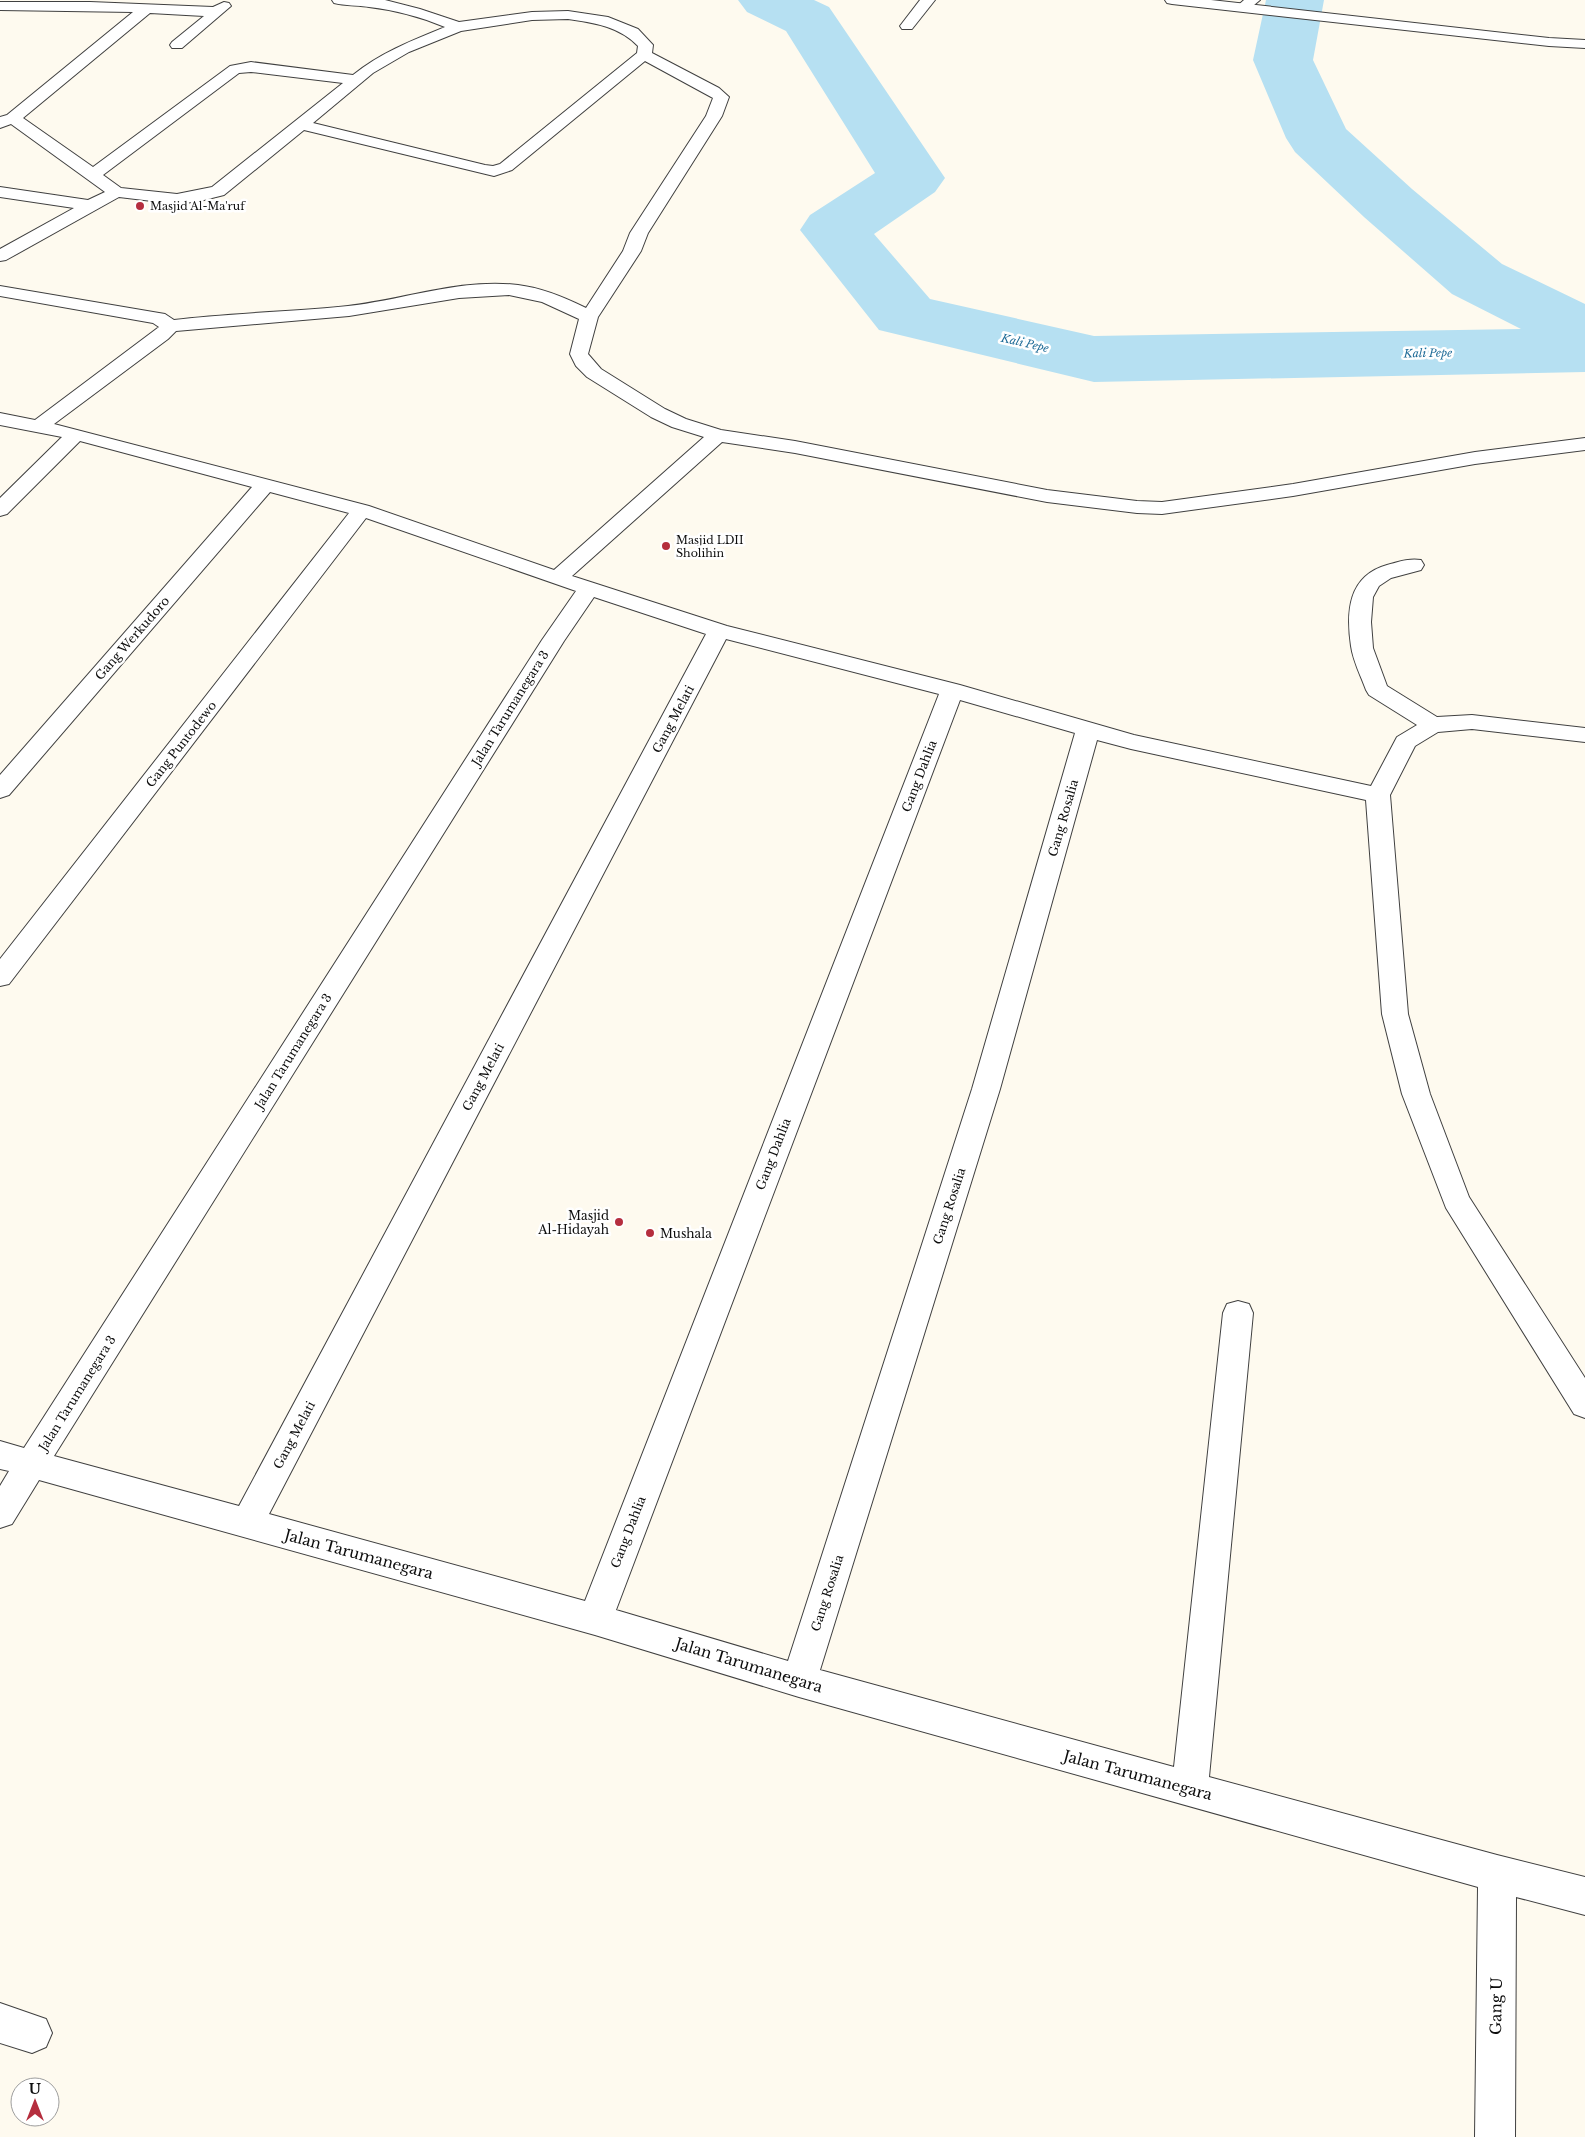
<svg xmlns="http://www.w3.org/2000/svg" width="1585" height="2137" font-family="'Libre Baskerville',serif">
<rect width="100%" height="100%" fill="#fefaef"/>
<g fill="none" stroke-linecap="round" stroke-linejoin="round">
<path fill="#b6e0f2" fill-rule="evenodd" d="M 738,0 L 814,0 L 829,7 L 945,178 L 935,192 L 874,234 L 930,299 L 1094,336 L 1521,329 L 1452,294 L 1364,217 L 1295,152 L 1286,138 L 1253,60 L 1266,0 L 1324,0 L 1313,60 L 1346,129 L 1412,189 L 1502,264 L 1585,304 L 1585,372 L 1094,382 L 879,330 L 800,230 L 810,215 L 875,173 L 786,31 L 747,12 Z"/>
<defs>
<g id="minor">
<path d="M 332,0 L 385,0 L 420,9 L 459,22 L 532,12 L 568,11 L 608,17 L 638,29 L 653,45 L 652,53 L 719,88 L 729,97 L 722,116 L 648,233 L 641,251 L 598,317 L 588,354 L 601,369 L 665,409 L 686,419 L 721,430 L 795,441 L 1047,490 L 1137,501 L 1162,502 L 1293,484 L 1475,452 L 1585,438 L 1585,450 L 1475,464 L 1293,496 L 1162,514 L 1137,513 L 1047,502 L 795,453 L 722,442 L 572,576 L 727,626 L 960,685 L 1134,735 L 1371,786 L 1397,737 L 1417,725 L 1369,695 L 1366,690 C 1361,676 1353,661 1351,646 C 1346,612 1348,576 1387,565 C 1398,562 1409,558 1421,560 L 1424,565 L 1421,570 L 1391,578 L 1379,586 L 1373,597 L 1371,622 L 1373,648 L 1387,686 L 1437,717 L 1472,715 L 1585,728 L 1585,742 L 1472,729 L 1438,732 L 1415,746 L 1390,795 L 1408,1014 L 1430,1094 L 1469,1197 L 1585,1378 L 1585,1418 L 1574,1414 L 1446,1208 L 1402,1094 L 1382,1014 L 1366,800 L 1131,749 L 1097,740 L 1000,1089 L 820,1670 L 1174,1767 L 1223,1313 L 1227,1304 L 1238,1301 L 1249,1304 L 1253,1313 L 1209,1777 L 1497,1855 L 1585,1877 L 1585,1915 L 1516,1897 L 1515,2137 L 1475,2137 L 1478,1887 L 799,1697 L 595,1635 L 39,1480 L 12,1524 L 0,1528 L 0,1486 L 9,1471 L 0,1469 L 0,1441 L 24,1448 L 542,640 L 576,591 L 366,518 L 9,984 L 0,986 L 0,959 L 349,513 L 270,492 L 9,795 L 0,798 L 0,775 L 252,487 L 80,441 L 7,514 L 0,516 L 0,498 L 62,437 L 0,425 L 0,413 L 35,420 L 159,327 L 153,323 L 0,296 L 0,286 L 159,313 L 165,314 L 174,320 C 232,313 290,312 348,306 C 403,300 461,278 518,285 C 542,288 564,297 586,308 L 623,251 L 630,233 L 706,116 L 713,98 L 645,61 L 512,170 L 494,176 L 304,130 L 224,195 L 200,201 L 177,204 L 119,197 L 6,260 L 0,261 L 0,249 L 74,208 L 0,197 L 0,187 L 88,200 L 105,192 L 11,124 L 0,128 L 0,117 L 7,115 L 133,12 L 0,10 L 0,2 L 90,2 L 213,7 L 224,2 L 229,3 L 231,6 L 182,48 L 172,48 L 170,45 L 172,42 L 204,16 L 150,13 L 23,118 L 93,167 L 230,66 L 251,62 L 353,75 C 380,53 413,40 445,27 C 421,17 395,10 369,7 C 358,5 345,6 334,3 ZM 568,19 C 594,23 619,26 638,46 L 637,53 L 500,164 L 493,166 L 485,165 L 313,123 L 373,73 L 409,52 L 461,31 L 532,20 ZM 251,72 L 343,83 L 212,187 L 177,194 L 121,188 L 103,175 L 239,73 ZM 509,295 L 542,302 L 579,319 L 570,354 L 576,366 L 587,377 L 651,417 L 672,427 L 704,437 L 554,570 L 369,506 L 54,424 L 168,339 L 176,331 L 349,316 L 459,298 ZM 594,597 L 706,634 L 239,1506 L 54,1456 L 564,641 ZM 726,639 L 939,694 L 585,1601 L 269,1514 ZM 960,700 L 1075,733 L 972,1089 L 788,1661 L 616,1610 Z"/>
<path d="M 920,0 L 935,0 L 912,29 L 902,29 L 900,26 Z"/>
<path d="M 1244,0 L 1260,0 L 1247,11 L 1237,11 L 1235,8 Z"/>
<path d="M 0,2003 L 46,2019 L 52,2033 L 46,2047 L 32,2053 L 0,2043 Z"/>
</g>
<path id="tertiary" d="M 1165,0 L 1211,0 L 1549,38 L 1585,40 L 1585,48 L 1549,46 L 1172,4 L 1167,3 Z"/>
</defs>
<use href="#minor" stroke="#404040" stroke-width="2"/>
<use href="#tertiary" stroke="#404040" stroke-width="2"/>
<use href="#minor" fill="#fff" fill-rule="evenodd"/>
<use href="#tertiary" fill="#fff" fill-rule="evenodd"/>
</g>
<g fill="#b52e3e" stroke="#fff" stroke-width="2">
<circle cx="140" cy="206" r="5"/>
<circle cx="666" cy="546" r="5"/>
<circle cx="619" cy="1222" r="5"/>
<circle cx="650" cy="1233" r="5"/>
</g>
<g text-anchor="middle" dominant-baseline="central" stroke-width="5" stroke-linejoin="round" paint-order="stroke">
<g font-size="11" fill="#0d0d0d" stroke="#fff" text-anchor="start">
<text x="150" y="206">Masjid Al-Ma'ruf</text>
<text x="676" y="540">Masjid LDII<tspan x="676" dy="13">Sholihin</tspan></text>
</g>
<g font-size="11" font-style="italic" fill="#1e6b97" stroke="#fff">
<text transform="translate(1025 343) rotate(13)">Kali Pepe</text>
<text transform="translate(1428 353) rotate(-1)">Kali Pepe</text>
</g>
<g font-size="12" fill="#0d0d0d" stroke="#fff">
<text transform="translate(132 638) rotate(-49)">Gang Werkudoro</text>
<text transform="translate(510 708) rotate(-58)">Jalan Tarumanegara 3</text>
<text transform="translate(673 719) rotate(-62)">Gang Melati</text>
<text transform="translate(181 744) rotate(-52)">Gang Puntodewo</text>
<text transform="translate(919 776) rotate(-69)">Gang Dahlia</text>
<text transform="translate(1063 818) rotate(-74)">Gang Rosalia</text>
<text transform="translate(293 1051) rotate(-58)">Jalan Tarumanegara 3</text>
<text transform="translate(483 1077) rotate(-62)">Gang Melati</text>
<text transform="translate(773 1154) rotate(-69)">Gang Dahlia</text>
<text transform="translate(949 1206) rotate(-72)">Gang Rosalia</text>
<text transform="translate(77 1393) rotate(-58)">Jalan Tarumanegara 3</text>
<text transform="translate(294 1435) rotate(-62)">Gang Melati</text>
<text transform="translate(628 1532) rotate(-69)">Gang Dahlia</text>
<text transform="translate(827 1593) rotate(-72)">Gang Rosalia</text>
</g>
<g font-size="12" fill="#0d0d0d" stroke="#fff" text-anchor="end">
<text x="609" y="1215">Masjid<tspan x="609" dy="14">Al-Hidayah</tspan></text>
<text x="660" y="1233" text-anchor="start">Mushala</text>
</g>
<g font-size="15" fill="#0d0d0d" stroke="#fff">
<text transform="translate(359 1554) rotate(15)">Jalan Tarumanegara</text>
<text transform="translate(749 1665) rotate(17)">Jalan Tarumanegara</text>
<text transform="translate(1138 1775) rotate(15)">Jalan Tarumanegara</text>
<text transform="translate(1496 2006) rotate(-89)">Gang U</text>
</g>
</g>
<g transform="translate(35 2102)"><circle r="24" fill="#ffffff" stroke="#9e9e9e"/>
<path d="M0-4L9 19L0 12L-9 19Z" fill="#b52e3e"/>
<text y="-8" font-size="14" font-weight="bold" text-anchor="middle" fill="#0d0d0d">U</text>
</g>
</svg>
